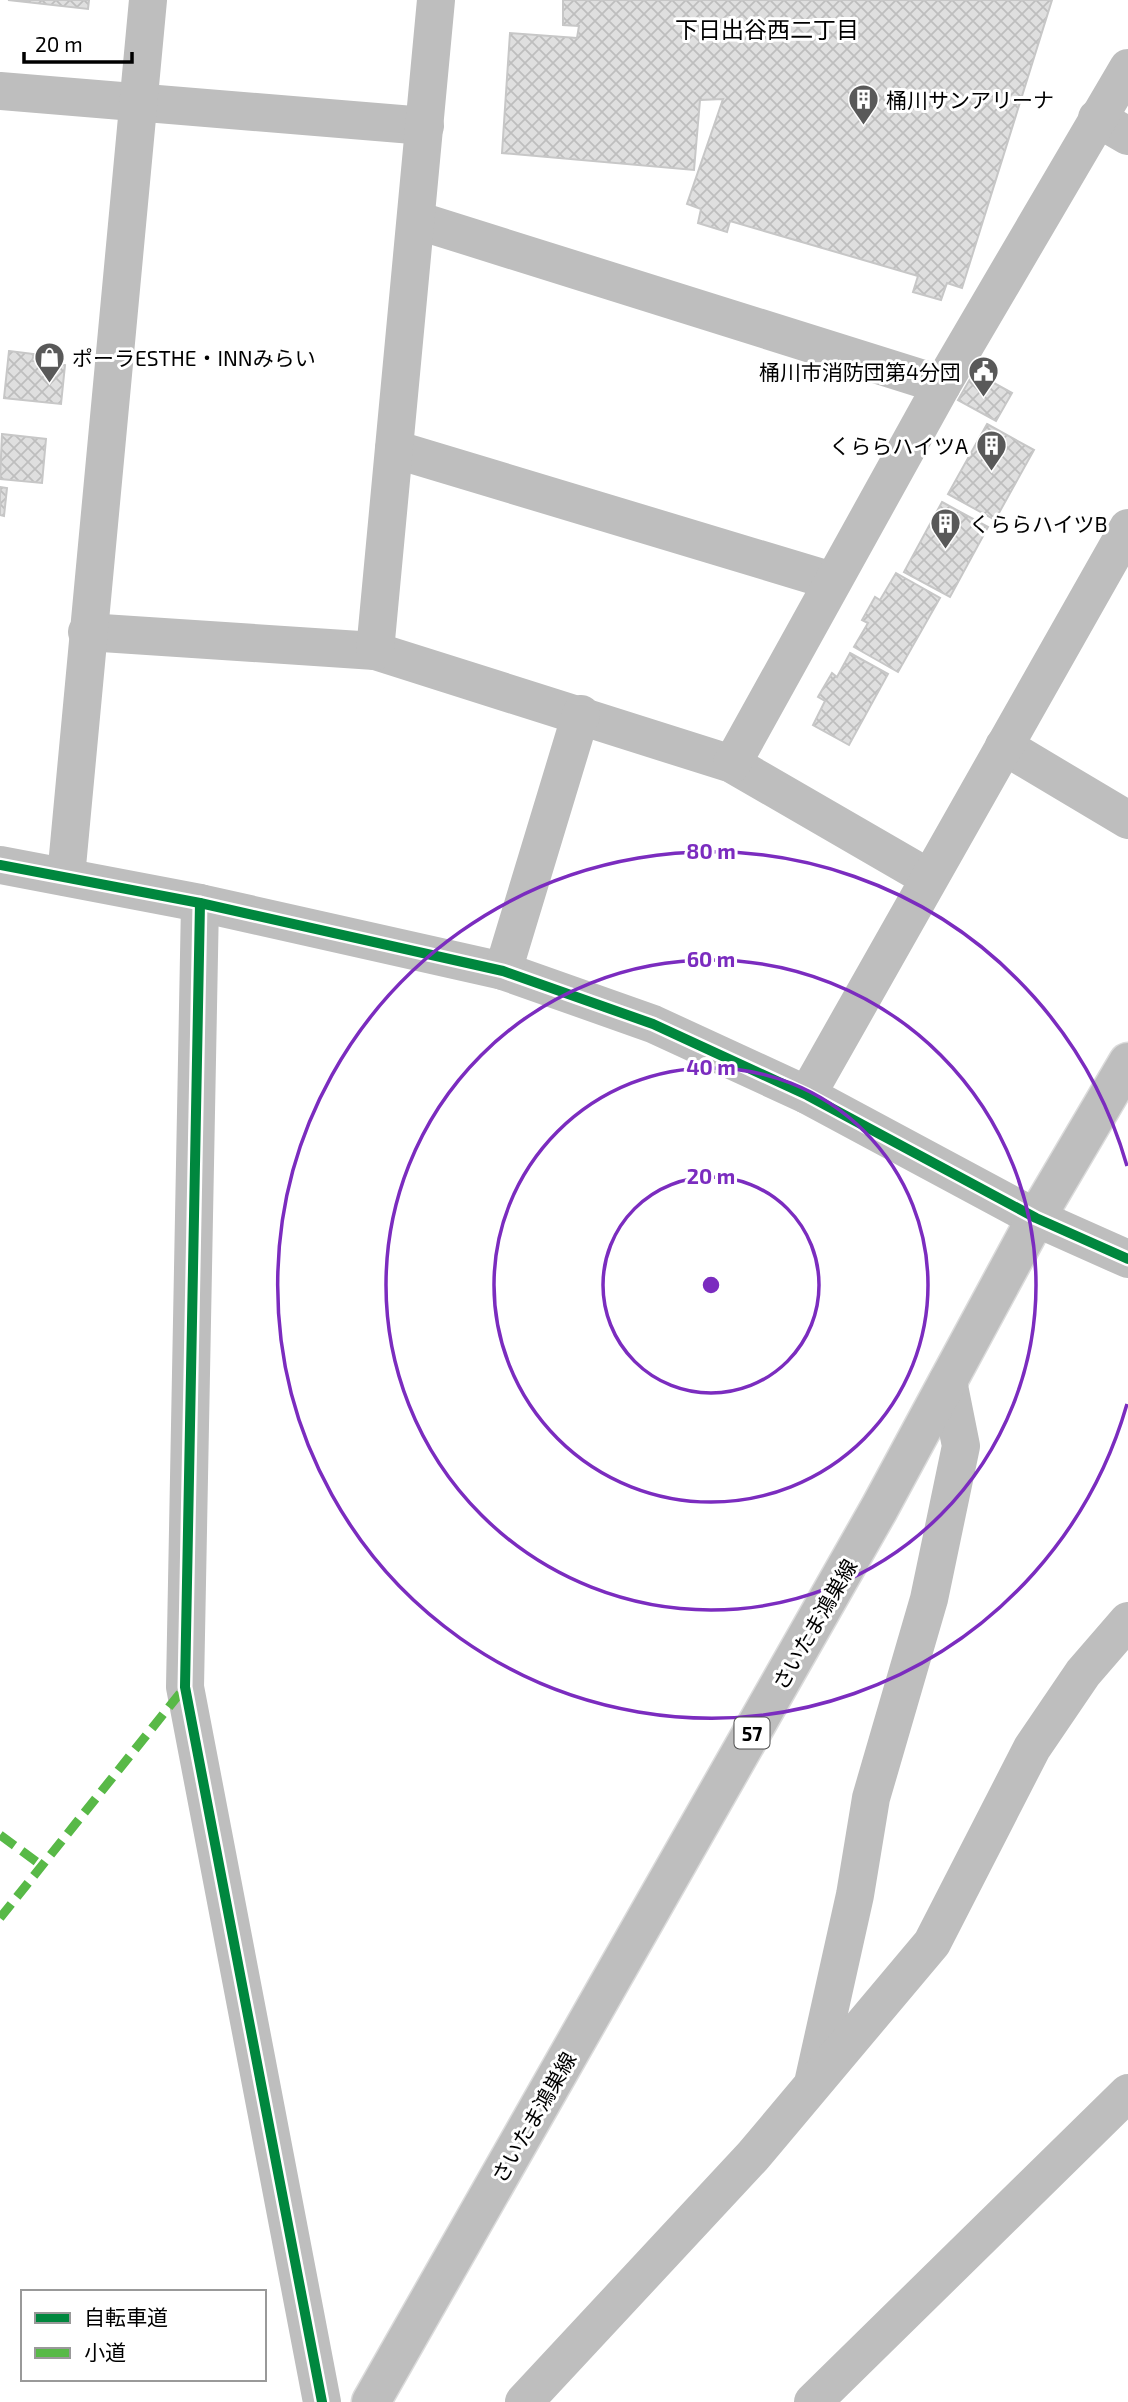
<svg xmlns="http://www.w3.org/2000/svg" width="1128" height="2402" font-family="'Exo 2','Noto Sans JP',sans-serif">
<defs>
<pattern id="building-cross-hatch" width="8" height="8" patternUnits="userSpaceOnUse" patternTransform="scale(1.75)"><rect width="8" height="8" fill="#dfdfdf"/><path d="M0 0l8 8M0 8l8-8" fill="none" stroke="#bebebe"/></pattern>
</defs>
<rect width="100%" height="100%" fill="#fff"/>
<g fill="url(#building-cross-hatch)" stroke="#c7c7c7" stroke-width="2">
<path d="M 8,0 L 89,0 L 88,9 Z"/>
<path d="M 563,0 L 1052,0 L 962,288 L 947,283 L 941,300 L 913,292 L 918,276 L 730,221 L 727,232 L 698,223 L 701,209 L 687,204 L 723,99 L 700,100 L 694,170 L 502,153 L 510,33 L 577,38 L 579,26 L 563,25 Z"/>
<path d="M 9,351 L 34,354 L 32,361 L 65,365 L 61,404 L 4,398 Z"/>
<path d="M 974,372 L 1012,393 L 996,421 L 958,400 Z"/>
<path d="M 987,424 L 1034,450 L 995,520 L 948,494 Z"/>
<path d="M 2,434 L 46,439 L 42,483 L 0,479 Z"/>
<path d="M 0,487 L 7,488 L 4,516 L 0,515 Z"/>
<path d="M 942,502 L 988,527 L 950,597 L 904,572 Z"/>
<path d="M 896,573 L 940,598 L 898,672 L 854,647 L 868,623 L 862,620 L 875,597 L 880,600 Z"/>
<path d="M 850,653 L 888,674 L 849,745 L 813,725 L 825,701 L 818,697 L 832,673 L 837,677 Z"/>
</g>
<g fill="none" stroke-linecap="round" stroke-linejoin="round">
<defs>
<path id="major" d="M 371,2402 L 879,1509 L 1036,1218 L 1128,1062"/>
</defs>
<use href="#major" stroke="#dbdbdb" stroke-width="41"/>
<g stroke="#bebebe" stroke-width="38">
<path d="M 0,91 L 425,126"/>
<path d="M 1097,118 L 1128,136"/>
<path d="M 416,220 L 942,385"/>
<path d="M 394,449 L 832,581"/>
<path d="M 87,632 L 375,651 L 732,764 L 929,878"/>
<path d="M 375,651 L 436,0"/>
<path d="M 1004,746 L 1128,820"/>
<path d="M 732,764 L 942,385 L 1128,68"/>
<path d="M 0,865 L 200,903 L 503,971 L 653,1024 L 807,1095 L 1036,1218 L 1128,1259"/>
<path d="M 66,877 L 148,0"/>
<path d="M 200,903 L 185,1687 L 322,2402"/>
<path d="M 503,971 L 581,714"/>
<path d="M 807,1095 L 1128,528"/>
<path d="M 814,2079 L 855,1895 L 871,1798 L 929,1599 L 961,1446 L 948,1381"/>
<path d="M 524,2402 L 753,2156 L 932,1943 L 1032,1748 L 1083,1673 L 1128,1621"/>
<path d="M 813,2402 L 1128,2093"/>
</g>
<use href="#major" stroke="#bebebe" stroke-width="38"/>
<g stroke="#58b947" stroke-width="9" stroke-dasharray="18 9" stroke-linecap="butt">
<path d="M 0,1835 L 41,1865"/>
<path d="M 0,1918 L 185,1687"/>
</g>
<defs>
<g id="cycleway">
<path d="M 0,865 L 200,903 L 503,971 L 653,1024 L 807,1095 L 1036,1218 L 1128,1259"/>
<path d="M 200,903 L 185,1687 L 322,2402"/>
</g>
</defs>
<use href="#cycleway" stroke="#fff" stroke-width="15"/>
<use href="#cycleway" stroke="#00873e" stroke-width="10"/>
</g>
<g fill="none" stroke="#7b2cbf" stroke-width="3.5">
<circle cx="711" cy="1285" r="108"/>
<circle cx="711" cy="1285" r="217"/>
<circle cx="711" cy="1285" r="325"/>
<path d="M1127 1404A433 433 0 1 1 1127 1166"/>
</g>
<defs>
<symbol id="building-pin" viewBox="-11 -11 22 30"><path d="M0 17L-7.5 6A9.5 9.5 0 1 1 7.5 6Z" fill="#595959" stroke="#fff"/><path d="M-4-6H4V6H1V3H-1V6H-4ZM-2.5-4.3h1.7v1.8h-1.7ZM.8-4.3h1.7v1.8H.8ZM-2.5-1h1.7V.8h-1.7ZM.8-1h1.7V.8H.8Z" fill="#fff"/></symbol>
<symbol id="shop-pin" viewBox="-11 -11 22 30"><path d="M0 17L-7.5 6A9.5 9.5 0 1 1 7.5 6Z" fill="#595959" stroke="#fff"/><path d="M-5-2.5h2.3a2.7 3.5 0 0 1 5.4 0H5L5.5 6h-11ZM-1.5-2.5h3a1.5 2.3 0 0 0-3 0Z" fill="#fff"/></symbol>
<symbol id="civic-pin" viewBox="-11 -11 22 30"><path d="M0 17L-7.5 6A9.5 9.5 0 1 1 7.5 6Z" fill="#595959" stroke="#fff"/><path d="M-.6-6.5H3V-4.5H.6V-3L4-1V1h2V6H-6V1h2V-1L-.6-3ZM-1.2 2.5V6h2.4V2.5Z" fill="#fff"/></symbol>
</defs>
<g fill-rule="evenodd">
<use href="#building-pin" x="846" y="82" width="35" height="47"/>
<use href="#shop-pin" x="32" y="340" width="35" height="47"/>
<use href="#civic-pin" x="966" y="354" width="35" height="47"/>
<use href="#building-pin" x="974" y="428" width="35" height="47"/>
<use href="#building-pin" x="928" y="506" width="35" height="47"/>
</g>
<g text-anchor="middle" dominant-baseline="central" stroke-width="6" stroke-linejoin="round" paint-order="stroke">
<rect fill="#fff" stroke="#4c4c4c" stroke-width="2" x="734.5" y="1717.5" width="35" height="31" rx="5"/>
<g font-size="19" font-weight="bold" fill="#000">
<text x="752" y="1733">57</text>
</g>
<g font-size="21" fill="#000" stroke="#fff" text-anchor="start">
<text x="886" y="99">桶川サンアリーナ</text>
<text x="72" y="357">ポーラESTHE・INNみらい</text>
<text x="961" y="371" text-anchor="end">桶川市消防団第4分団</text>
<text x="968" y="445" text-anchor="end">くららハイツA</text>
<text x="969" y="523">くららハイツB</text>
</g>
<g font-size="21" fill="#000" stroke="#fff">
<text transform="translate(814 1624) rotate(-60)">さいたま鴻巣線</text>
<text transform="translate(533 2117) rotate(-60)">さいたま鴻巣線</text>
</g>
<g font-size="23" fill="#000" stroke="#fff">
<text x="767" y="29">下日出谷西二丁目</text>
</g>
</g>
<circle cx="711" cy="1285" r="10" fill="#7b2cbf" stroke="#fff" stroke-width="3.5"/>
<g font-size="21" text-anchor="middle" font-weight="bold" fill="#7b2cbf" stroke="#fff" stroke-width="6" stroke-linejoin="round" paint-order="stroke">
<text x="711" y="859">80 m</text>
<text x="711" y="967">60 m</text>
<text x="711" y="1075">40 m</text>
<text x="711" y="1184">20 m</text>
</g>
<rect x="21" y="2290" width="245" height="91" fill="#ffffff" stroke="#999999" stroke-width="2"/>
<rect x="35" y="2313" width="35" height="10" fill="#00873e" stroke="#999999" stroke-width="2"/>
<text x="84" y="2325" font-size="21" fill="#000000">自転車道</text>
<rect x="35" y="2348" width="35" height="10" fill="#58b947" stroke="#999999" stroke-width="2"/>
<text x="84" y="2360" font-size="21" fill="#000000">小道</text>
<path d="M24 52v10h108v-10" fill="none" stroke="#000000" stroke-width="3.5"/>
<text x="35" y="52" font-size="21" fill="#000000" stroke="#ffffff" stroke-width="5" paint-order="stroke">20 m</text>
</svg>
